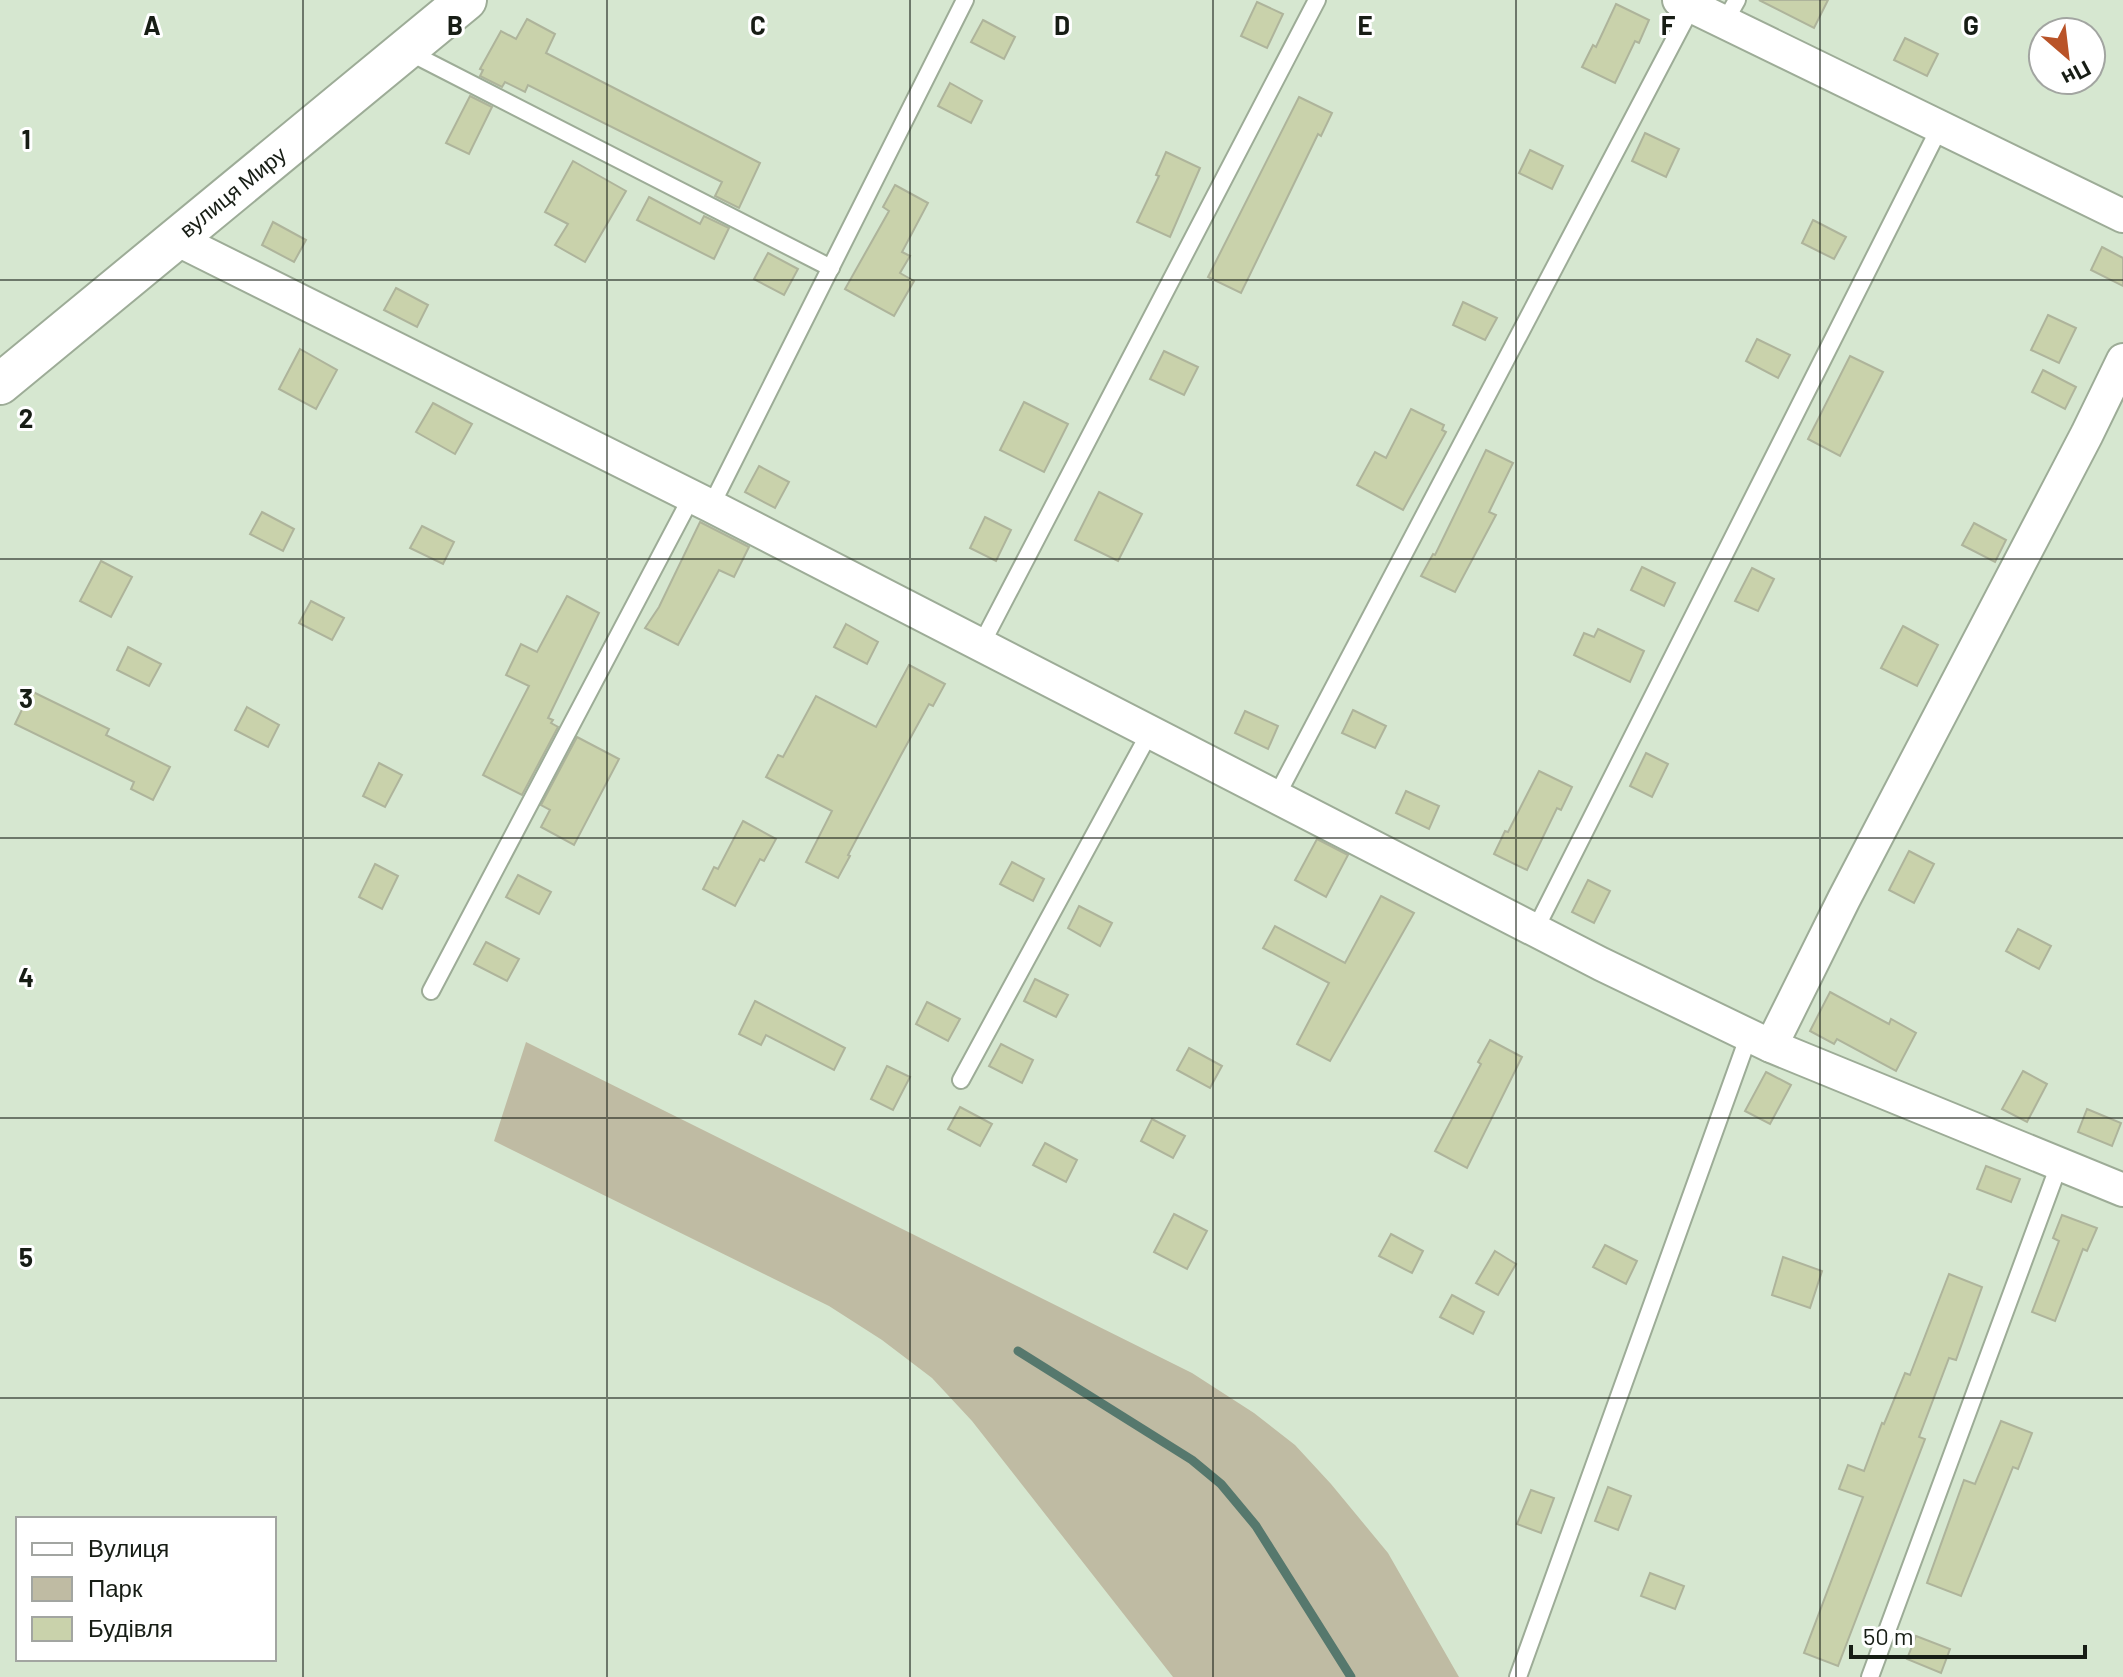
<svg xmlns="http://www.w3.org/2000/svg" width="2123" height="1677" font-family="Barlow,sans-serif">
<rect width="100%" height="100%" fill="#d6e7d0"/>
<path fill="#bfbba3" d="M 526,1042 L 1192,1373 L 1254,1413 L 1295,1445 L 1331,1484 L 1388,1553 L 1459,1677 L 1173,1677 L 972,1421 L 932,1378 L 882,1340 L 829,1306 L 494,1141 Z"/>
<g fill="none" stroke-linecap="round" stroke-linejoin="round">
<path stroke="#56786d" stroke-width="9" d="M 1018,1351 L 1192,1460 L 1221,1484 L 1256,1526 L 1351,1677"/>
</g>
<g fill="#c9d2ab" stroke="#aeb49b" stroke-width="2">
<path d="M 1759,0 L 1828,0 L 1814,28 Z"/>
<path d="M 1257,2 L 1283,14 L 1267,48 L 1241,36 Z"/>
<path d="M 1616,4 L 1649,20 L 1639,43 L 1635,41 L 1615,83 L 1582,67 L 1593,45 L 1596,47 Z"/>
<path d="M 527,19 L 555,34 L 546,53 L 760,163 L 739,208 L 715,196 L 722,182 L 528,85 L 525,92 L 505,82 L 502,87 L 480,76 L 483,70 L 480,69 L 501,31 L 516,39 Z"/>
<path d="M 983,20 L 1015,37 L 1004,59 L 971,42 Z"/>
<path d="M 1905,38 L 1938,54 L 1927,76 L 1894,60 Z"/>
<path d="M 950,83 L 982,101 L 971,123 L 938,106 Z"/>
<path d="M 470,96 L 492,107 L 469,154 L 446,143 Z"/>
<path d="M 1299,97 L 1332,113 L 1321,136 L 1318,134 L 1241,293 L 1208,277 Z"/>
<path d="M 1645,133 L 1679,149 L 1666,177 L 1632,161 Z"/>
<path d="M 1530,150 L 1563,166 L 1552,189 L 1519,173 Z"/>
<path d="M 1166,152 L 1200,168 L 1170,237 L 1137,222 L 1159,176 L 1156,175 Z"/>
<path d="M 573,161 L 626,191 L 585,262 L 555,245 L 568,224 L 545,212 Z"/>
<path d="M 895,185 L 928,203 L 902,252 L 910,256 L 900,273 L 914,281 L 894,316 L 845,289 L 889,211 L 883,207 Z"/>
<path d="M 649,197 L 700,224 L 704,216 L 729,228 L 714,259 L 637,220 Z"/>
<path d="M 1813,220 L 1846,237 L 1834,259 L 1802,243 Z"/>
<path d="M 273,222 L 306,240 L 294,262 L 262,245 Z"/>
<path d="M 2102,247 L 2123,258 L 2123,286 L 2091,270 Z"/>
<path d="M 768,253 L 798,269 L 784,295 L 754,279 Z"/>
<path d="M 396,288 L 428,305 L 417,327 L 384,310 Z"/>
<path d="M 1463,302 L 1497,318 L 1485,340 L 1453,325 Z"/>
<path d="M 2048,315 L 2076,328 L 2059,363 L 2031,350 Z"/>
<path d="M 1757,339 L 1790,355 L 1778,378 L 1746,361 Z"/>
<path d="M 300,349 L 337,370 L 316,409 L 279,389 Z"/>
<path d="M 1164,351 L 1198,367 L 1184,395 L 1150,379 Z"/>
<path d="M 1850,356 L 1883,372 L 1840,456 L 1808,439 Z"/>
<path d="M 2043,370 L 2076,387 L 2065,409 L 2032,392 Z"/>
<path d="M 1024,402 L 1068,424 L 1044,472 L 1000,450 Z"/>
<path d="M 433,403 L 472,424 L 455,454 L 416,432 Z"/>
<path d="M 1411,409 L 1444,425 L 1442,430 L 1446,432 L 1403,510 L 1357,485 L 1375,452 L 1386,458 Z"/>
<path d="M 1486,450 L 1513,463 L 1489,512 L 1496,515 L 1455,592 L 1421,576 L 1433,554 L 1435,555 Z"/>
<path d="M 759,466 L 789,482 L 775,508 L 745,492 Z"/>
<path d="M 1099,492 L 1142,514 L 1118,561 L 1075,540 Z"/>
<path d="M 262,512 L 294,529 L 283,551 L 250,534 Z"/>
<path d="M 985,517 L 1011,530 L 996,561 L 970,548 Z"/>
<path d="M 700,522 L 749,547 L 734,577 L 719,570 L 678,645 L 645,628 L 659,607 Z"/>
<path d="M 1974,523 L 2006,540 L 1995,562 L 1962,545 Z"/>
<path d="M 422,526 L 454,542 L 443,564 L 410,548 Z"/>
<path d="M 101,561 L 132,577 L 111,617 L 80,601 Z"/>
<path d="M 1642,567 L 1675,583 L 1664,606 L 1631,590 Z"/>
<path d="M 1752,568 L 1774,579 L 1758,611 L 1735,601 Z"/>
<path d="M 567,596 L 599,613 L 548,718 L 553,720 L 551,723 L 558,727 L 522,795 L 483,775 L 529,686 L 506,675 L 521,644 L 537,652 Z"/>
<path d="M 311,601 L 344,618 L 332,640 L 299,623 Z"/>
<path d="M 846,624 L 878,642 L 867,664 L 834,647 Z"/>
<path d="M 1903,626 L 1938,645 L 1917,686 L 1881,668 Z"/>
<path d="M 1598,629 L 1644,651 L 1630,682 L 1574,655 L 1584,633 L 1594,637 Z"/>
<path d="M 128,647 L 161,664 L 149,686 L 117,670 Z"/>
<path d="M 909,665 L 945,684 L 933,706 L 929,704 L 901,755 L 848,855 L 850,856 L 838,878 L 806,862 L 832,811 L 766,777 L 778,755 L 783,757 L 816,696 L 876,727 Z"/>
<path d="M 31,691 L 109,729 L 106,735 L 170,767 L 153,800 L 131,789 L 134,782 L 15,724 Z"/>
<path d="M 247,707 L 279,725 L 268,747 L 235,730 Z"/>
<path d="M 1353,710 L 1386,726 L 1375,748 L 1342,733 Z"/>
<path d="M 1245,711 L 1278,726 L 1268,749 L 1235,733 Z"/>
<path d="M 577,737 L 619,759 L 574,845 L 541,827 L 550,810 L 541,805 Z"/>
<path d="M 1646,753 L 1668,764 L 1652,797 L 1630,786 Z"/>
<path d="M 379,763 L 402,775 L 385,807 L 363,796 Z"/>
<path d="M 1539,771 L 1572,787 L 1561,810 L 1557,808 L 1527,870 L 1494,854 L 1505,831 L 1508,832 Z"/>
<path d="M 1406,791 L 1439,806 L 1429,829 L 1396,813 Z"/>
<path d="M 743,821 L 776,839 L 764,861 L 760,859 L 735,906 L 703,889 L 714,867 L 718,869 Z"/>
<path d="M 1317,839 L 1348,855 L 1326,897 L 1295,880 Z"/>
<path d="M 1909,851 L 1934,864 L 1914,903 L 1889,890 Z"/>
<path d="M 1012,862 L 1044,879 L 1033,901 L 1000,884 Z"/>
<path d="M 375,864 L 398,876 L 382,909 L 359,897 Z"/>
<path d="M 518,875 L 551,892 L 539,914 L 506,897 Z"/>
<path d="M 1588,880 L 1610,891 L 1594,923 L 1572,912 Z"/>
<path d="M 1381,896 L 1414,913 L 1330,1061 L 1297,1044 L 1329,983 L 1263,948 L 1275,926 L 1345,963 Z"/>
<path d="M 1079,906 L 1112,923 L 1100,946 L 1068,928 Z"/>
<path d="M 2018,929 L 2051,946 L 2039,969 L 2006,951 Z"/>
<path d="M 486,942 L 519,959 L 507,981 L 474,964 Z"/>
<path d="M 1035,979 L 1068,995 L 1056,1017 L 1024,1001 Z"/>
<path d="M 1830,992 L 1889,1024 L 1891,1019 L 1916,1033 L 1896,1071 L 1837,1039 L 1834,1044 L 1810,1031 Z"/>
<path d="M 755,1001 L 845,1048 L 834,1070 L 766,1035 L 761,1045 L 739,1034 Z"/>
<path d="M 927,1002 L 960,1019 L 948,1041 L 916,1024 Z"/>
<path d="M 1490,1040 L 1522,1057 L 1467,1168 L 1435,1151 L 1481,1064 L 1478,1062 Z"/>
<path d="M 1001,1044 L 1033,1060 L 1022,1083 L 989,1066 Z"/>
<path d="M 1189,1048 L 1222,1066 L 1210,1088 L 1177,1070 Z"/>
<path d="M 887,1066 L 910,1077 L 893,1110 L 871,1099 Z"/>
<path d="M 2023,1071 L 2047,1084 L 2027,1122 L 2002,1109 Z"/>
<path d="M 1766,1072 L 1791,1085 L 1770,1124 L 1745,1111 Z"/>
<path d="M 960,1107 L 992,1124 L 980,1146 L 948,1129 Z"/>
<path d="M 2087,1109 L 2121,1123 L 2112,1146 L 2078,1132 Z"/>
<path d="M 1152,1119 L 1185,1136 L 1173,1158 L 1141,1141 Z"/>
<path d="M 1045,1143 L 1077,1160 L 1066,1182 L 1033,1165 Z"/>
<path d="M 1986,1166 L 2020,1179 L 2011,1202 L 1977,1189 Z"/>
<path d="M 1174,1214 L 1207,1231 L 1187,1269 L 1154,1252 Z"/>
<path d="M 2062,1215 L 2097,1228 L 2087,1251 L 2083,1249 L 2055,1321 L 2032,1312 L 2059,1241 L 2053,1238 Z"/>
<path d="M 1391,1234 L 1423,1251 L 1412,1273 L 1379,1256 Z"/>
<path d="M 1605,1245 L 1637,1261 L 1626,1284 L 1593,1267 Z"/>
<path d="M 1495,1251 L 1516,1264 L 1498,1295 L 1476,1283 Z"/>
<path d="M 1783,1257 L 1822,1271 L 1810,1308 L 1772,1295 Z"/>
<path d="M 1949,1274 L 1982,1287 L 1956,1360 L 1949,1358 L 1919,1437 L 1925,1439 L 1838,1666 L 1804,1653 L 1863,1497 L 1839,1489 L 1848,1465 L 1864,1471 L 1882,1423 L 1884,1424 L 1905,1373 L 1910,1375 Z"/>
<path d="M 1452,1295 L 1484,1312 L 1473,1334 L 1440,1317 Z"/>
<path d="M 2001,1421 L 2032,1433 L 2018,1469 L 2013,1467 L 1961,1596 L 1927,1583 L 1964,1480 L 1975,1484 Z"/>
<path d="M 1608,1487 L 1631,1496 L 1618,1530 L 1595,1521 Z"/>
<path d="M 1531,1490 L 1554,1498 L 1541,1533 L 1517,1524 Z"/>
<path d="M 1650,1573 L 1684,1586 L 1675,1609 L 1641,1596 Z"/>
<path d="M 1916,1636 L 1950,1649 L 1941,1673 L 1907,1659 Z"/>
</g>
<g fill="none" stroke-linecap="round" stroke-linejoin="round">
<defs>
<g id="service">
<path d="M 1724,23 L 1737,0"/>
<path d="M 405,50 L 831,268"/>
<path d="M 711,506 L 965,0"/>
<path d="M 981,645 L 1317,0"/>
<path d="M 1276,797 L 1692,6"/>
<path d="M 1535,930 L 1939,129"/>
<path d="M 431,991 L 692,496"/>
<path d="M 961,1080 L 1150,732"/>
<path d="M 1518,1677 L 1749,1035"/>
<path d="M 1870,1677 L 2059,1165"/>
</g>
<g id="minor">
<path d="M 1679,0 L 2123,216"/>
<path d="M 174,238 L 711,506 L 1601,964 L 1771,1046 L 2123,1190"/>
<path d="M 1771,1046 L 1844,899 L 2087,434 L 2123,360"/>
</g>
<path id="tertiary" d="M 0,384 L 466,0"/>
</defs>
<use href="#service" stroke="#9dac97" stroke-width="20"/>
<use href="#minor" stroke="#9dac97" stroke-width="36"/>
<use href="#tertiary" stroke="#9dac97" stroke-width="44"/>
<use href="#service" stroke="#fff" stroke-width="16"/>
<use href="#minor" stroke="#fff" stroke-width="32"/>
<use href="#tertiary" stroke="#fff" stroke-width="40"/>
</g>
<path fill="none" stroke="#171d15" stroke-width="2" stroke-opacity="0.55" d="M 303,0 L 303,1677M 607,0 L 607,1677M 910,0 L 910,1677M 1213,0 L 1213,1677M 1516,0 L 1516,1677M 1820,0 L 1820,1677M 0,280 L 2123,280M 0,559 L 2123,559M 0,838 L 2123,838M 0,1118 L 2123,1118M 0,1398 L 2123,1398"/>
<g text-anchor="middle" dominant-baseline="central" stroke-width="6" stroke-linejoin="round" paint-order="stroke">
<g font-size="22" fill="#171d15" stroke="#fff">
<text transform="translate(232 191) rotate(-39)">вулиця Миру</text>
</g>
</g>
<g font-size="26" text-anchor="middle" font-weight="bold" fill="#171d15" stroke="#fff" stroke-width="6" stroke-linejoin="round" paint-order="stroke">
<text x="152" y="35">A</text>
<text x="455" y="35">B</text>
<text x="758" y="35">C</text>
<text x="1062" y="35">D</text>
<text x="1365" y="35">E</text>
<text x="1668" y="35">F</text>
<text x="1971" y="35">G</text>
<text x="26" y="149">1</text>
<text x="26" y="428">2</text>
<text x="26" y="708">3</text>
<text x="26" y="987">4</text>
<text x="26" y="1267">5</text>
</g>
<rect x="16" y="1517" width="260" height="144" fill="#ffffff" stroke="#a2a5a1" stroke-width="2"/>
<rect x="32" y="1543" width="40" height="12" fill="#ffffff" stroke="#a2a5a1" stroke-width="2"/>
<text x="88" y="1557" font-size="24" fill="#171d15">Вулиця</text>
<rect x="32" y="1577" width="40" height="24" fill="#bfbba3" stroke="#a2a5a1" stroke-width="2"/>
<text x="88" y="1597" font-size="24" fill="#171d15">Парк</text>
<rect x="32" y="1617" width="40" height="24" fill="#c9d2ab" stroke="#a2a5a1" stroke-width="2"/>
<text x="88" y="1637" font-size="24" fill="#171d15">Будівля</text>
<g transform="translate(2067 56) rotate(152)"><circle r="38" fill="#ffffff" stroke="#a2a5a1" stroke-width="2"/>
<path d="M0-6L14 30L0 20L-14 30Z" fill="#b95328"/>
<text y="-12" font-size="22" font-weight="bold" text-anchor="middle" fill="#171d15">Пн</text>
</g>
<path d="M1851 1645v12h234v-12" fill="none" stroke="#171d15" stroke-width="4"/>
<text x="1863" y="1645" font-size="24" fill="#171d15" stroke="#ffffff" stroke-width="6" paint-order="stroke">50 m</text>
</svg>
